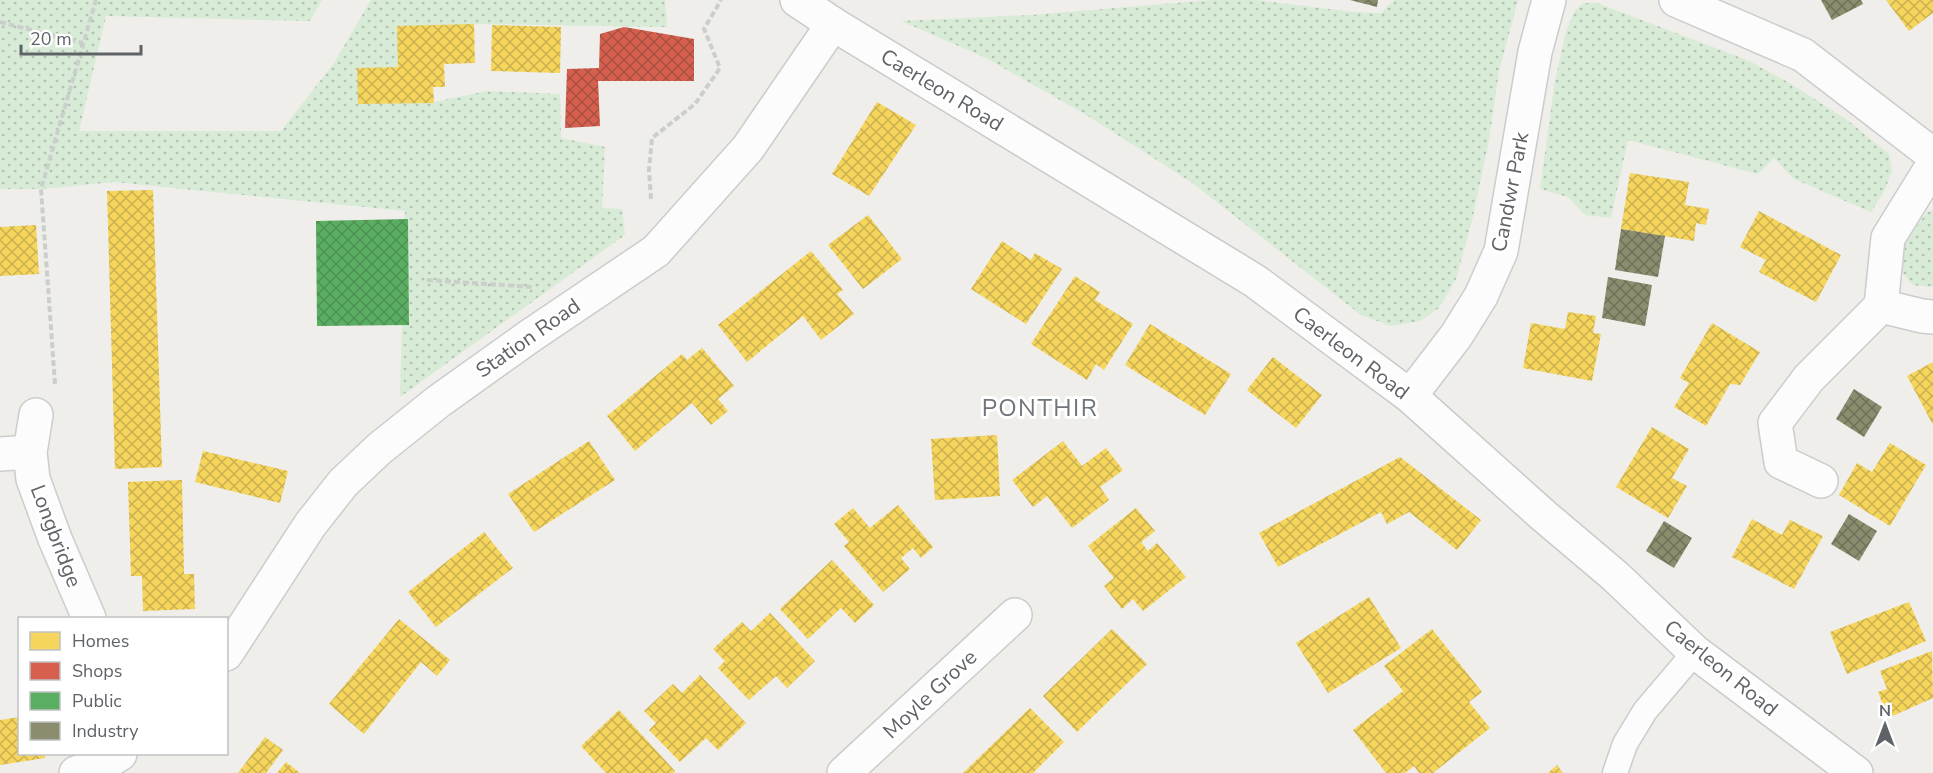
<svg xmlns="http://www.w3.org/2000/svg" width="1933" height="773" font-family="'Nunito Sans',sans-serif">
<defs>
<pattern id="grass-dots" width="8" height="8" patternUnits="userSpaceOnUse" patternTransform="scale(1.5)"><rect width="8" height="8" fill="#d8ebd6"/><path d="M2 2h.1M6 6h.1" fill="none" stroke="#b2c2b1" stroke-width="1.8" stroke-linecap="round"/></pattern>
<pattern id="homes-cross-hatch" width="8" height="8" patternUnits="userSpaceOnUse" patternTransform="scale(1.5)"><rect width="8" height="8" fill="#f6d55c"/><path d="M0 0l8 8M0 8l8-8" fill="none" stroke="#cab050"/></pattern>
<pattern id="shops-cross-hatch" width="8" height="8" patternUnits="userSpaceOnUse" patternTransform="scale(1.5)"><rect width="8" height="8" fill="#d6604d"/><path d="M0 0l8 8M0 8l8-8" fill="none" stroke="#a85042"/></pattern>
<pattern id="public-cross-hatch" width="8" height="8" patternUnits="userSpaceOnUse" patternTransform="scale(1.5)"><rect width="8" height="8" fill="#5aae61"/><path d="M0 0l8 8M0 8l8-8" fill="none" stroke="#4e9154"/></pattern>
<pattern id="industry-cross-hatch" width="8" height="8" patternUnits="userSpaceOnUse" patternTransform="scale(1.5)"><rect width="8" height="8" fill="#8c8c6e"/><path d="M0 0l8 8M0 8l8-8" fill="none" stroke="#70705a"/></pattern>
</defs>
<rect width="100%" height="100%" fill="#efeeea"/>
<g fill="url(#grass-dots)">
<path d="M 0,0 L 322,0 L 310,21 L 106,16 L 79,131 L 281,131 L 334,63 L 371,0 L 665,0 L 667,27 L 474,24 L 398,67 L 357,68 L 359,104 L 434,102 L 487,91 L 560,94 L 561,138 L 605,147 L 602,208 L 622,209 L 625,235 L 400,397 L 405,211 L 114,182 L 41,189 L 0,189 Z"/>
<path d="M 1212,0 L 1256,0 L 1354,12 L 1381,13 L 1394,0 L 1518,0 L 1499,71 L 1489,140 L 1472,221 L 1456,279 L 1439,308 L 1420,321 L 1391,326 L 1361,315 L 1191,182 L 1088,116 L 986,58 L 901,21 L 1031,15 Z"/>
<path d="M 1583,3 L 1597,3 L 1747,60 L 1786,81 L 1846,119 L 1889,154 L 1892,170 L 1885,190 L 1871,212 L 1794,179 L 1774,158 L 1758,174 L 1628,140 L 1611,218 L 1585,215 L 1568,197 L 1540,189 L 1555,81 L 1566,31 L 1574,12 Z"/>
<path d="M 1933,210 L 1933,287 L 1913,285 L 1902,272 L 1905,243 L 1926,213 Z"/>
</g>
<g fill="url(#homes-cross-hatch)">
<path d="M 1886,0 L 1933,0 L 1933,13 L 1909,31 Z"/>
<path d="M 474,24 L 475,63 L 444,64 L 445,87 L 433,87 L 434,103 L 358,104 L 357,68 L 398,67 L 397,26 Z"/>
<path d="M 492,25 L 561,27 L 560,73 L 491,71 Z"/>
<path d="M 877,102 L 916,125 L 869,196 L 832,174 Z"/>
<path d="M 1630,173 L 1689,182 L 1685,205 L 1709,209 L 1706,225 L 1696,223 L 1694,241 L 1621,229 Z"/>
<path d="M 153,190 L 162,467 L 115,469 L 107,191 Z"/>
<path d="M 1759,211 L 1841,255 L 1816,302 L 1759,272 L 1766,260 L 1740,247 Z"/>
<path d="M 868,215 L 902,259 L 863,289 L 828,245 Z"/>
<path d="M 36,225 L 39,274 L 0,276 L 0,227 Z"/>
<path d="M 1002,241 L 1031,260 L 1035,253 L 1062,269 L 1026,324 L 971,289 Z"/>
<path d="M 811,251 L 843,290 L 837,294 L 854,314 L 821,340 L 803,316 L 747,362 L 718,325 Z"/>
<path d="M 1075,276 L 1100,292 L 1095,300 L 1133,324 L 1104,370 L 1096,364 L 1087,380 L 1031,344 Z"/>
<path d="M 1568,312 L 1596,316 L 1593,333 L 1601,334 L 1592,381 L 1523,368 L 1531,323 L 1565,329 Z"/>
<path d="M 1712,323 L 1760,352 L 1740,385 L 1730,384 L 1706,426 L 1674,407 L 1689,383 L 1680,378 Z"/>
<path d="M 1150,324 L 1231,374 L 1205,415 L 1125,365 Z"/>
<path d="M 702,348 L 734,386 L 718,399 L 728,411 L 711,425 L 692,403 L 635,451 L 607,416 L 682,354 L 687,360 Z"/>
<path d="M 1273,357 L 1322,395 L 1296,428 L 1247,390 Z"/>
<path d="M 1933,362 L 1933,425 L 1907,376 Z"/>
<path d="M 1652,427 L 1689,449 L 1672,478 L 1687,486 L 1668,518 L 1616,487 Z"/>
<path d="M 997,435 L 1000,496 L 935,500 L 931,439 Z"/>
<path d="M 589,441 L 615,480 L 534,532 L 508,494 Z"/>
<path d="M 1063,441 L 1082,466 L 1106,448 L 1123,470 L 1100,487 L 1109,500 L 1072,528 L 1047,496 L 1033,507 L 1012,480 Z"/>
<path d="M 1890,443 L 1926,465 L 1890,526 L 1839,495 L 1857,463 L 1872,472 Z"/>
<path d="M 203,451 L 288,471 L 280,503 L 195,482 Z"/>
<path d="M 1400,457 L 1481,520 L 1457,550 L 1409,512 L 1387,524 L 1381,512 L 1278,567 L 1259,533 Z"/>
<path d="M 182,480 L 184,574 L 194,574 L 195,609 L 143,611 L 142,576 L 131,576 L 128,482 Z"/>
<path d="M 898,505 L 933,547 L 921,558 L 913,548 L 901,558 L 910,569 L 883,592 L 844,546 L 849,542 L 834,524 L 853,508 L 870,528 Z"/>
<path d="M 1136,508 L 1155,531 L 1141,542 L 1148,551 L 1157,543 L 1186,577 L 1143,611 L 1133,599 L 1122,609 L 1104,586 L 1114,578 L 1088,546 Z"/>
<path d="M 1752,519 L 1782,535 L 1790,520 L 1823,536 L 1794,589 L 1732,557 Z"/>
<path d="M 484,532 L 513,568 L 436,627 L 408,592 Z"/>
<path d="M 832,560 L 874,605 L 855,623 L 841,608 L 808,639 L 780,609 Z"/>
<path d="M 1369,597 L 1401,648 L 1328,693 L 1296,643 Z"/>
<path d="M 1909,602 L 1926,641 L 1847,674 L 1830,632 Z"/>
<path d="M 770,613 L 815,661 L 787,688 L 776,676 L 749,700 L 718,668 L 725,661 L 713,649 L 742,622 L 751,631 Z"/>
<path d="M 399,619 L 450,660 L 437,676 L 421,662 L 364,734 L 329,704 Z"/>
<path d="M 1112,629 L 1147,664 L 1077,732 L 1043,696 Z"/>
<path d="M 1432,629 L 1482,692 L 1469,702 L 1490,728 L 1433,773 L 1419,773 L 1414,766 L 1405,773 L 1386,773 L 1353,730 L 1403,691 L 1384,666 Z"/>
<path d="M 1932,651 L 1933,698 L 1888,718 L 1878,692 L 1887,689 L 1880,671 Z"/>
<path d="M 700,675 L 746,723 L 718,750 L 706,738 L 680,762 L 649,730 L 656,723 L 644,711 L 673,684 L 682,693 Z"/>
<path d="M 1030,708 L 1064,742 L 1033,773 L 963,773 Z"/>
<path d="M 619,710 L 675,771 L 673,773 L 606,773 L 581,746 Z"/>
<path d="M 20,717 L 20,754 L 45,754 L 45,758 L 0,765 L 0,720 Z"/>
<path d="M 265,737 L 283,750 L 266,773 L 238,773 Z"/>
<path d="M 286,762 L 300,773 L 277,773 Z"/>
<path d="M 1557,765 L 1563,773 L 1548,773 Z"/>
</g>
<path fill="url(#shops-cross-hatch)" d="M 624,27 L 694,39 L 694,81 L 598,81 L 600,126 L 565,128 L 567,69 L 599,68 L 600,34 Z"/>
<path fill="url(#public-cross-hatch)" d="M 408,219 L 409,325 L 317,326 L 316,221 Z"/>
<g fill="url(#industry-cross-hatch)">
<path d="M 1350,0 L 1378,0 L 1377,7 Z"/>
<path d="M 1821,0 L 1861,0 L 1863,4 L 1832,20 Z"/>
<path d="M 1621,229 L 1665,236 L 1658,277 L 1615,270 Z"/>
<path d="M 1608,277 L 1652,285 L 1645,326 L 1602,318 Z"/>
<path d="M 1854,389 L 1882,407 L 1864,437 L 1836,419 Z"/>
<path d="M 1849,514 L 1877,531 L 1859,561 L 1831,544 Z"/>
<path d="M 1664,521 L 1692,538 L 1674,568 L 1646,551 Z"/>
</g>
<g fill="none" stroke-linecap="round" stroke-linejoin="round">
<defs>
<path id="lane" d="M 1615,773 L 1625,744 L 1645,711 L 1695,652"/>
<g id="street">
<path d="M 1676,0 L 1803,55 L 1933,155"/>
<path d="M 1881,306 L 1922,316 L 1933,317"/>
<path d="M 1410,396 L 1456,336 L 1481,296 L 1501,251 L 1535,52 L 1549,0"/>
<path d="M 36,415 L 30,452 L 33,479 L 55,539 L 89,618"/>
<path d="M 0,454 L 30,452"/>
<path d="M 1821,481 L 1781,462 L 1775,423 L 1809,378 L 1881,306 L 1888,238 L 1933,165"/>
<path d="M 226,654 L 310,525 L 343,483 L 379,449 L 439,401 L 530,336 L 656,251 L 748,148 L 833,24"/>
<path d="M 76,773 L 107,762 L 120,754"/>
<path d="M 844,773 L 1015,615"/>
</g>
<path id="secondary" d="M 797,0 L 833,24 L 1255,281 L 1410,396 L 1544,516 L 1615,576 L 1695,652 L 1856,773"/>
</defs>
<use href="#lane" stroke="#cbcccc" stroke-width="27"/>
<use href="#street" stroke="#cbcccc" stroke-width="36"/>
<use href="#secondary" stroke="#cacacb" stroke-width="36"/>
<g stroke="#cacfcc" stroke-width="4" stroke-dasharray="6 3" stroke-linecap="butt">
<path d="M 0,22 L 83,43"/>
<path d="M 651,199 L 649,170 L 652,138 L 695,104 L 720,68 L 704,29 L 721,0"/>
<path d="M 427,280 L 533,287"/>
<path d="M 55,384 L 41,189 L 96,0"/>
</g>
<use href="#lane" stroke="#fdfcfc" stroke-width="24"/>
<use href="#street" stroke="#fdfcfc" stroke-width="33"/>
<use href="#secondary" stroke="#fdfcfc" stroke-width="33"/>
</g>
<g text-anchor="middle" dominant-baseline="central" stroke-width="6" stroke-linejoin="round" paint-order="stroke">
<g font-size="21" fill="#5f6368" stroke="#fff">
<text transform="translate(942 90) rotate(31)">Caerleon Road</text>
<text transform="translate(1510 192) rotate(-79)">Candwr Park</text>
<text transform="translate(528 338) rotate(-35)">Station Road</text>
<text transform="translate(1351 353) rotate(37)">Caerleon Road</text>
<text transform="translate(56 536) rotate(69)">Longbridge</text>
<text transform="translate(1721 668) rotate(39)">Caerleon Road</text>
<text transform="translate(930 694) rotate(-43)">Moyle Grove</text>
</g>
<g font-size="24" letter-spacing="1.5" fill="#70757a" stroke="#fff">
<text x="1040" y="408">PONTHIR</text>
</g>
</g>
<rect x="18" y="617" width="210" height="138" fill="#ffffff" stroke="#bfc1c3" stroke-width="1.5"/>
<rect x="30" y="632" width="30" height="18" fill="#f6d55c" stroke="#bfc1c3" stroke-width="1.5"/>
<text x="72" y="647" font-size="18" fill="#5f6368">Homes</text>
<rect x="30" y="662" width="30" height="18" fill="#d6604d" stroke="#bfc1c3" stroke-width="1.5"/>
<text x="72" y="677" font-size="18" fill="#5f6368">Shops</text>
<rect x="30" y="692" width="30" height="18" fill="#5aae61" stroke="#bfc1c3" stroke-width="1.5"/>
<text x="72" y="707" font-size="18" fill="#5f6368">Public</text>
<rect x="30" y="722" width="30" height="18" fill="#8c8c6e" stroke="#bfc1c3" stroke-width="1.5"/>
<text x="72" y="737" font-size="18" fill="#5f6368">Industry</text>
<g transform="translate(1885 725)" stroke="#ffffff" stroke-width="4.5" paint-order="stroke">
<path d="M0-4.5L10 22L0 15L-10 22Z" fill="#5f6368"/>
<text y="-9" font-size="16" font-weight="bold" text-anchor="middle" fill="#5f6368">N</text>
</g>
<path d="M21 45v9h120v-9" fill="none" stroke="#5f6368" stroke-width="3"/>
<text x="30" y="45" font-size="18" fill="#5f6368" stroke="#ffffff" stroke-width="4.5" paint-order="stroke">20 m</text>
</svg>
